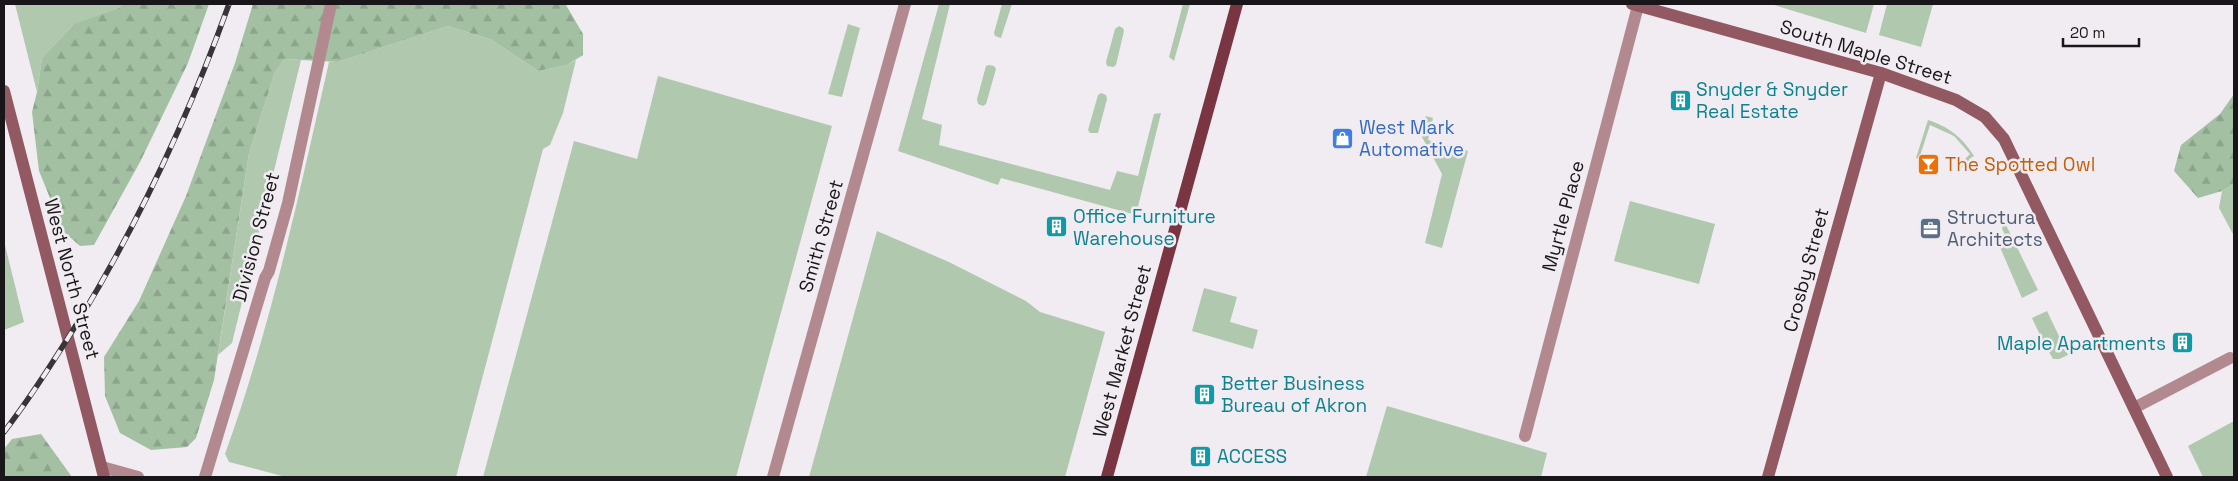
<svg xmlns="http://www.w3.org/2000/svg" width="2238" height="481" font-family="'Space Grotesk',sans-serif">
<defs>
<pattern id="forest-firs" width="22" height="20" patternUnits="userSpaceOnUse" patternTransform="scale(1.25)"><rect width="22" height="20" fill="#a3c0a2"/><path d="M5 1l3.5 6h-7zM16 11l3.5 6h-7z" fill="#8ca48b"/></pattern>
</defs>
<rect width="100%" height="100%" fill="#f1ecf1"/>
<g fill="#afc8ae">
<path d="M 15,4 L 122,4 L 119,8 L 73,25 L 42,58 L 37,92 Z"/>
<path d="M 939,4 L 950,4 L 922,119 L 942,125 L 939,145 L 1110,190 L 1117,171 L 1138,176 L 1154,114 L 1161,113 L 1136,215 L 1001,178 L 998,185 L 898,151 Z"/>
<path d="M 1002,4 L 1012,4 L 1001,38 L 995,36 L 994,33 Z"/>
<path d="M 1183,4 L 1190,4 L 1174,61 L 1169,57 Z"/>
<path d="M 1771,4 L 1874,4 L 1866,33 Z"/>
<path d="M 1887,4 L 1933,4 L 1921,47 L 1879,35 Z"/>
<path d="M 848,24 L 860,28 L 842,97 L 828,94 Z"/>
<path d="M 448,26 L 492,40 L 538,71 L 567,65 L 576,60 L 563,113 L 550,145 L 543,149 L 456,477 L 286,477 L 229,462 L 225,454 C 271,327 299,194 329,62 L 338,62 Z"/>
<path d="M 1119,26 L 1123,28 L 1124,31 L 1116,65 L 1113,67 L 1107,66 L 1106,62 L 1115,29 Z"/>
<path d="M 284,59 L 301,60 L 232,343 L 218,355 L 249,153 L 275,72 Z"/>
<path d="M 989,65 L 994,66 L 996,69 L 986,104 L 983,106 L 978,104 L 977,99 L 986,66 Z"/>
<path d="M 658,76 L 832,126 L 736,477 L 483,477 L 574,141 L 637,159 Z"/>
<path d="M 1101,93 L 1106,95 L 1107,99 L 1098,133 L 1090,133 L 1088,130 L 1098,95 Z"/>
<path d="M 1426,116 L 1433,118 L 1428,140 L 1468,151 L 1442,248 L 1425,243 L 1442,174 L 1422,137 Z"/>
<path d="M 1928,120 C 1949,127 1962,137 1974,156 L 1969,159 L 1970,162 L 1959,170 L 1955,169 L 1970,154 L 1954,136 L 1930,125 L 1919,159 L 1916,158 Z"/>
<path d="M 2234,184 L 2234,236 L 2219,208 L 2222,191 Z"/>
<path d="M 1630,201 L 1715,224 L 1699,284 L 1614,261 Z"/>
<path d="M 2003,225 L 2006,225 L 2038,290 L 2022,298 L 1999,245 L 2009,242 L 2002,229 Z"/>
<path d="M 877,231 L 949,262 L 1026,301 L 1040,312 L 1105,332 L 1065,477 L 809,477 Z"/>
<path d="M 4,241 L 24,322 L 4,330 Z"/>
<path d="M 1204,288 L 1237,297 L 1230,322 L 1258,330 L 1253,349 L 1192,331 Z"/>
<path d="M 2047,311 L 2068,355 L 2059,359 L 2053,359 L 2044,343 L 2023,351 L 2024,345 L 2041,337 L 2032,318 Z"/>
<path d="M 1387,406 L 1547,453 L 1541,477 L 1366,477 Z"/>
<path d="M 2234,421 L 2234,477 L 2203,477 L 2188,446 Z"/>
</g>
<g fill="url(#forest-firs)">
<path d="M 122,4 L 209,4 L 188,63 L 140,162 L 94,245 L 80,246 L 64,232 L 39,171 L 32,112 L 37,92 L 42,58 L 74,24 L 119,8 Z"/>
<path d="M 253,4 L 562,4 L 566,5 L 583,34 L 583,55 L 567,65 L 538,71 L 492,40 L 448,26 L 338,62 L 284,59 L 275,72 L 249,153 L 214,380 L 196,438 L 187,447 L 151,450 L 120,433 L 105,396 L 104,357 L 139,301 L 186,196 L 235,63 Z"/>
<path d="M 2234,94 L 2234,184 L 2222,191 L 2198,198 L 2174,171 L 2181,145 L 2220,114 Z"/>
<path d="M 41,434 L 72,477 L 4,477 L 4,449 L 12,439 Z"/>
</g>
<g fill="none" stroke-linecap="round" stroke-linejoin="round">
<g stroke="#b2898e" stroke-width="12">
<path d="M 2134,408 L 2230,358"/>
<path d="M 1525,436 L 1638,6"/>
<path d="M 102,467 L 138,477"/>
<path d="M 205,477 L 265,278 L 269,271 L 288,203 L 331,4"/>
<path d="M 773,477 L 905,4"/>
</g>
<g stroke="#925962" stroke-width="12">
<path d="M 1632,4 L 1881,73 L 1956,100 L 1985,117 L 2004,139 L 2167,477"/>
<path d="M 4,91 L 104,477"/>
<path d="M 1768,477 L 1881,73"/>
</g>
<path stroke="#793542" stroke-width="12" d="M 1107,477 L 1237,4"/>
<defs>
<path id="rail" d="M 4,432 C 31,397 55,359 78,322 C 140,220 189,116 229,4"/>
</defs>
<use href="#rail" stroke="#373537" stroke-width="5.5"/>
<use href="#rail" stroke="#f1ecf1" stroke-width="4" stroke-dasharray="11" stroke-linecap="butt"/>
</g>
<defs>
<symbol id="building-square" viewBox="-11 -11 22 22"><rect x="-9" y="-9" width="18" height="18" rx="4" fill="#0f9aa8" stroke="#f1ecf1"/><path d="M-4-6H4V6H1V3H-1V6H-4ZM-2.5-4.3h1.7v1.8h-1.7ZM.8-4.3h1.7v1.8H.8ZM-2.5-1h1.7V.8h-1.7ZM.8-1h1.7V.8H.8Z" fill="#fff"/></symbol>
<symbol id="shop-square" viewBox="-11 -11 22 22"><rect x="-9" y="-9" width="18" height="18" rx="4" fill="#3f7fe0" stroke="#f1ecf1"/><path d="M-5-2.5h2.3a2.7 3.5 0 0 1 5.4 0H5L5.5 6h-11ZM-1.5-2.5h3a1.5 2.3 0 0 0-3 0Z" fill="#fff"/></symbol>
<symbol id="bar-square" viewBox="-11 -11 22 22"><rect x="-9" y="-9" width="18" height="18" rx="4" fill="#e8710a" stroke="#f1ecf1"/><path d="M-6-5H6L.8 .8V4.5H3.5V6h-7V4.5H-.8V.8Z" fill="#fff"/></symbol>
<symbol id="office-square" viewBox="-11 -11 22 22"><rect x="-9" y="-9" width="18" height="18" rx="4" fill="#5c6f8a" stroke="#f1ecf1"/><path d="M-6-3h4V-5.5h4V-3h4V5H-6ZM-1-4.5V-3h2v-1.5ZM-6 0V1H6V0Z" fill="#fff"/></symbol>
</defs>
<g fill-rule="evenodd">
<use href="#building-square" x="1668" y="88" width="25" height="25"/>
<use href="#shop-square" x="1330" y="126" width="25" height="25"/>
<use href="#bar-square" x="1916" y="152" width="25" height="25"/>
<use href="#building-square" x="1044" y="214" width="25" height="25"/>
<use href="#office-square" x="1918" y="216" width="25" height="25"/>
<use href="#building-square" x="2170" y="330" width="25" height="25"/>
<use href="#building-square" x="1192" y="382" width="25" height="25"/>
<use href="#building-square" x="1188" y="444" width="25" height="25"/>
</g>
<g text-anchor="middle" dominant-baseline="central" stroke-width="5" stroke-linejoin="round" paint-order="stroke">
<g font-size="19" fill="#181618" stroke="#f1ecf1">
<text transform="translate(1866 52) rotate(17)">South Maple Street</text>
<text transform="translate(1563 216) rotate(-75)">Myrtle Place</text>
<text transform="translate(821 236) rotate(-74)">Smith Street</text>
<text transform="translate(256 237) rotate(-75)">Division Street</text>
<text transform="translate(1806 270) rotate(-75)">Crosby Street</text>
<text transform="translate(72 279) rotate(75)">West North Street</text>
<text transform="translate(1122 351) rotate(-75)">West Market Street</text>
</g>
<g font-size="19" fill="#0d838f" stroke="#f1ecf1" text-anchor="start">
<text x="1696" y="89">Snyder &amp; Snyder<tspan x="1696" dy="22">Real Estate</tspan></text>
<text x="1073" y="216">Office Furniture<tspan x="1073" dy="22">Warehouse</tspan></text>
<text x="2166" y="343" text-anchor="end">Maple Apartments</text>
<text x="1221" y="383">Better Business<tspan x="1221" dy="22">Bureau of Akron</tspan></text>
<text x="1217" y="456">ACCESS</text>
</g>
<g font-size="19" fill="#366cbe" stroke="#f1ecf1" text-anchor="start">
<text x="1359" y="127">West Mark<tspan x="1359" dy="22">Automative</tspan></text>
</g>
<g font-size="19" fill="#c56008" stroke="#f1ecf1" text-anchor="start">
<text x="1945" y="164">The Spotted Owl</text>
</g>
<g font-size="19" fill="#4e5e75" stroke="#f1ecf1" text-anchor="start">
<text x="1947" y="217">Structura<tspan x="1947" dy="22">Architects</tspan></text>
</g>
</g>
<rect width="2238" height="481" fill="none" stroke="#181618" stroke-width="10"/>
<path d="M2063 38v8h76v-8" fill="none" stroke="#181618" stroke-width="2.5"/>
<text x="2070" y="38" font-size="15" fill="#181618" stroke="#f1ecf1" stroke-width="4" paint-order="stroke">20 m</text>
</svg>
